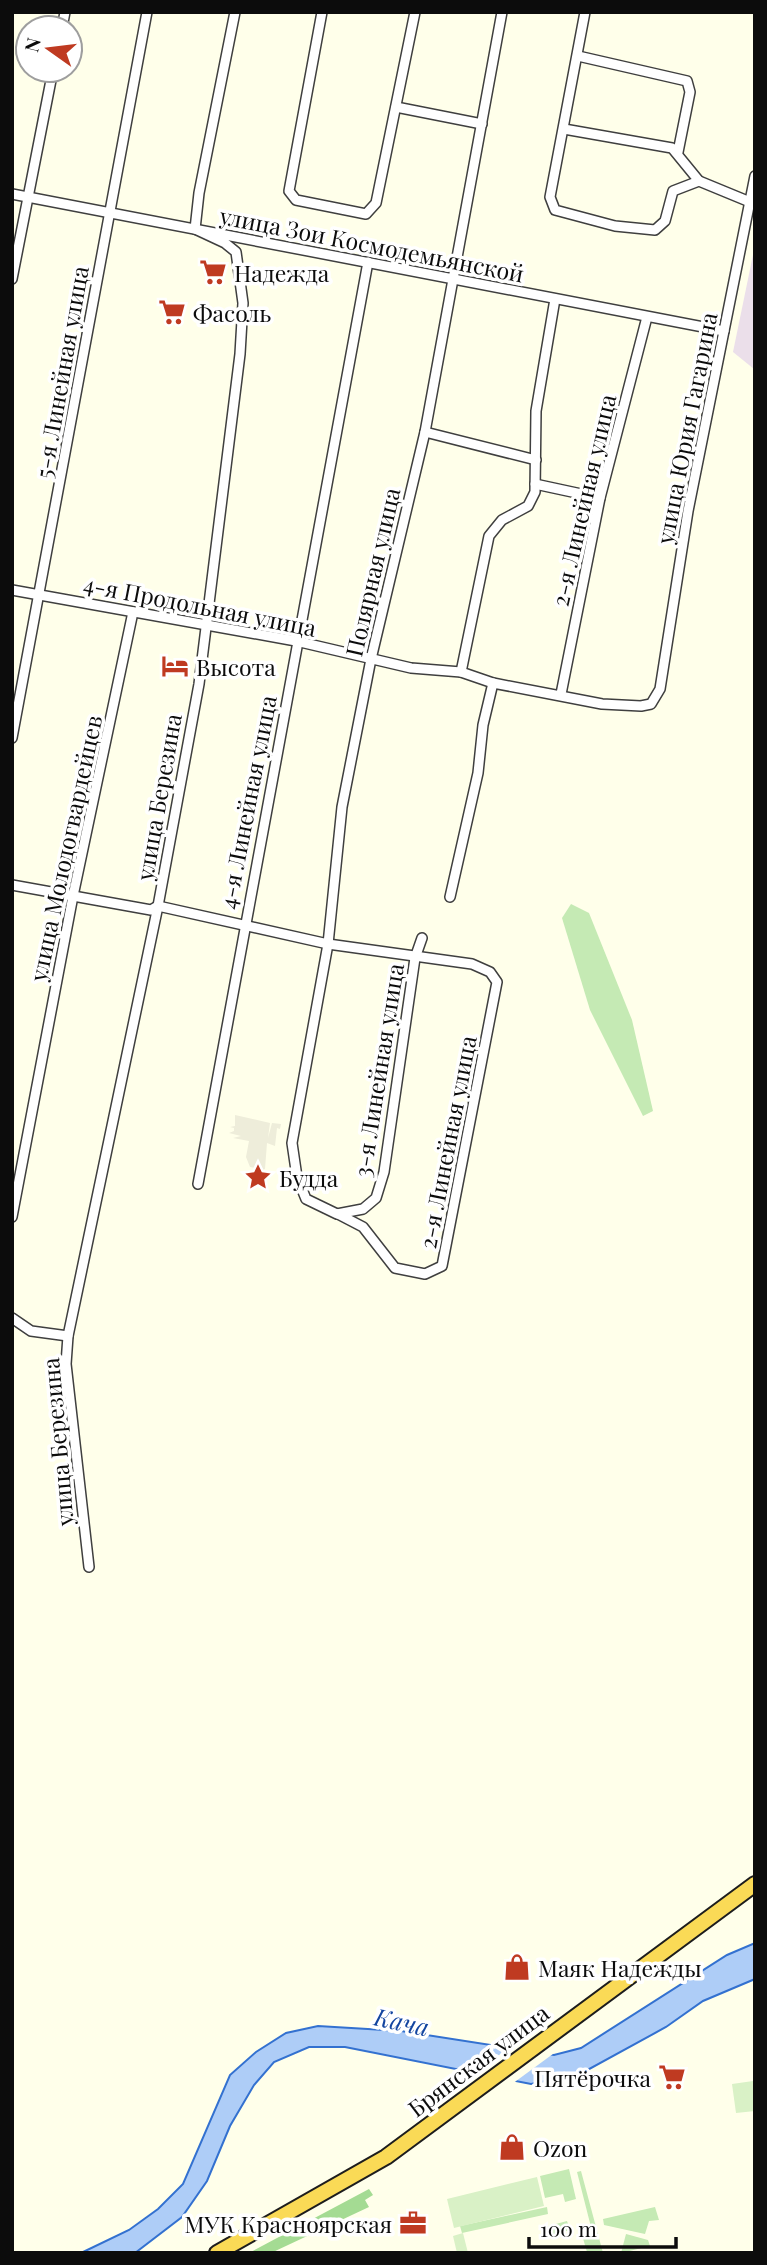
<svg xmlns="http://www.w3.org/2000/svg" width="767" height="2265" font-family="'Playfair Display',serif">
<rect width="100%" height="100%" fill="#ffffea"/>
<path fill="#ebdfea" d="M 755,245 L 755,369 L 754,369 L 733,352 Z"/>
<g fill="#c5eab4">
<path d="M 571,904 L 589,913 L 632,1020 L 653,1111 L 643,1116 L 590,1010 L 562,918 Z"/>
<path d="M 569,2169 L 576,2199 L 565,2202 L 563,2194 L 545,2198 L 540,2176 Z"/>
<path d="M 581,2171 L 603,2253 L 587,2252 L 582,2235 L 592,2231 L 577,2172 Z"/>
<path d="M 547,2207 L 548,2214 L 462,2233 L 460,2226 Z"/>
<path d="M 655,2207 L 659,2220 L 649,2221 L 645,2234 L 604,2225 L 603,2219 Z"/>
<path d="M 567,2221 L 570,2230 L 543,2237 L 541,2228 Z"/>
<path d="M 626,2234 L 648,2240 L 650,2246 L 621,2253 Z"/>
</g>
<path fill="#a4db93" d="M 369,2189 L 373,2195 L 365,2200 L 369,2207 L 271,2253 L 249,2253 Z"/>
<g fill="#d9f1c6">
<path d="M 753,2081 L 755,2111 L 736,2113 L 732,2084 Z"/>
<path d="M 537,2177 L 544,2206 L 454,2228 L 447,2199 Z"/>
<path d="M 463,2233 L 468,2253 L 457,2253 L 453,2236 Z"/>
</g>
<path fill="#eeedda" d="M 235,1115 L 270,1123 L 268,1138 L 272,1123 L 281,1124 L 280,1129 L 277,1128 L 275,1146 L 267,1143 L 265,1169 L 260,1171 L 265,1173 L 262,1186 L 250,1183 L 255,1168 L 250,1167 L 246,1157 L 249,1141 L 233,1138 L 241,1136 L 229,1133 L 234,1131 L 234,1128 L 230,1127 L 235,1126 Z"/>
<path fill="#aecdf7" stroke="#3371d0" stroke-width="2" d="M 755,1943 L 755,1979 L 703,2001 L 666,2027 L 582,2073 L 531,2084 L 345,2047 L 309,2047 L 274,2062 L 254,2085 L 230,2126 L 207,2181 L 182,2217 L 135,2253 L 81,2253 L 129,2230 L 158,2209 L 183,2184 L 230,2075 L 256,2052 L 286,2033 L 318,2026 L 401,2031 L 554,2055 L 581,2048 L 727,1955 Z"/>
<path fill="#ffffea" d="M 512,2045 L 557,2051 L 512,2084 L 472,2076 Z"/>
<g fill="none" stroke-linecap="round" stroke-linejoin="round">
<defs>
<g id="minor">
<path d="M 322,12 L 289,191 L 296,200 L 366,214 L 376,203 L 415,12"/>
<path d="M 585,12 L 550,197 L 555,210 L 615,226 L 655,230 L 665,221 L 673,191 L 699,181 L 750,202"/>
<path d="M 62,28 L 65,12"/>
<path d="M 578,56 L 687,81 L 690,92 L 678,152"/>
<path d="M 396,107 L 482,124"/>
<path d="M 564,129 L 672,148 L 699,181"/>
<path d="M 12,194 L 724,331"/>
<path d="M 12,279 L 53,70"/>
<path d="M 425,432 L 536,460"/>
<path d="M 535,484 L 600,498"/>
<path d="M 12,590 L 296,641 L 411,668 L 461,672 L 493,683 L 602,704 L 641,706 L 651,704 L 660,689 L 688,511 L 755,176"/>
<path d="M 461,672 L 489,536 L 502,520 L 528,506 L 535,492 L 536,411 L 555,299"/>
<path d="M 561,694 L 600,498 L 647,317"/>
<path d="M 12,738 L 147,12"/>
<path d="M 12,885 L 151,910 L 158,906 L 328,944 L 472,964 L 490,972 L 497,982 L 442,1266 L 425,1274 L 395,1268 L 363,1227 L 338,1214"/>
<path d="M 450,897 L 478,773 L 483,725 L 493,683"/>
<path d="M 422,938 L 415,958 L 384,1172 L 376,1198 L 363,1209 L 337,1214 L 306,1199 L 297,1177 L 292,1143 L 328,944 L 342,807 L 371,659 L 425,432 L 502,12"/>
<path d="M 198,1184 L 368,262"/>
<path d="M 12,1217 L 73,896 L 133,612"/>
<path d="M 12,1318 L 31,1331 L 68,1336"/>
<path d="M 89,1567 L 66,1364 L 68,1336 L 158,906 L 199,684 L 240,354 L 243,303 L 236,252 L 225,243 L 195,229 L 199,193 L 235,12"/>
</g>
<path id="trunk" d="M 217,2253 L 386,2157 L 755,1884"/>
</defs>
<use href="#minor" stroke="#3f3f3f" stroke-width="12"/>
<use href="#trunk" stroke="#1d1d1d" stroke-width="18"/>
<use href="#minor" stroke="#fff" stroke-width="9"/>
<use href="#trunk" stroke="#fada56" stroke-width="14"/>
</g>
<defs>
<symbol id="supermarket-bare" viewBox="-9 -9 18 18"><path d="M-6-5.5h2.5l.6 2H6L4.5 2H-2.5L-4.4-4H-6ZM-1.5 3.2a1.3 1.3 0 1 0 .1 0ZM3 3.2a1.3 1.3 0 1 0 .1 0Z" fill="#bf3a21" stroke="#fff" stroke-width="2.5" paint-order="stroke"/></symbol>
<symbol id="hotel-bare" viewBox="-9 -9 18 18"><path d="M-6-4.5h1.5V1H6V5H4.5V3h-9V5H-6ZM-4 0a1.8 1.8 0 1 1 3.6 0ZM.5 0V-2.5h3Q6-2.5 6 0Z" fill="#bf3a21" stroke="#fff" stroke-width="2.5" paint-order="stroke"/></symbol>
<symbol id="sight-bare" viewBox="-9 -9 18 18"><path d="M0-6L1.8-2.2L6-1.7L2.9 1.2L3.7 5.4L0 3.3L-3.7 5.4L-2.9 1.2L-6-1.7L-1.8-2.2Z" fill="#bf3a21" stroke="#fff" stroke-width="2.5" paint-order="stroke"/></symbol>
<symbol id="shop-bare" viewBox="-9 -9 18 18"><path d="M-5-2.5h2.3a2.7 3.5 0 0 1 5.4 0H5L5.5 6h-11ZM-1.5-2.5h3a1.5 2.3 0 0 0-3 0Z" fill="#bf3a21" stroke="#fff" stroke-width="2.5" paint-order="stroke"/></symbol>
<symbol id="office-bare" viewBox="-9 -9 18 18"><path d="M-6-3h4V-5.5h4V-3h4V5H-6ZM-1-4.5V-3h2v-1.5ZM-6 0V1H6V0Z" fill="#bf3a21" stroke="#fff" stroke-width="2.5" paint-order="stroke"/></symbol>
</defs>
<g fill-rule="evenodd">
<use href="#supermarket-bare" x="194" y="253" width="38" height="38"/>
<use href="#supermarket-bare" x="153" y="293" width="38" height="38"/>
<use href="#hotel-bare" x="156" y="647" width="38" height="38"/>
<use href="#sight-bare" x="239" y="1158" width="38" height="38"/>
<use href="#shop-bare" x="498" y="1948" width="38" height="38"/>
<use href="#supermarket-bare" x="653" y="2058" width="38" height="38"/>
<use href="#shop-bare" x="493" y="2128" width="38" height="38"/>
<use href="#office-bare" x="394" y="2204" width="38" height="38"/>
</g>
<g text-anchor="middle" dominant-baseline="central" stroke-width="7" stroke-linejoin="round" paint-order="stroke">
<g font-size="23" fill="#0c0c0c" stroke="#fff">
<text transform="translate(372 244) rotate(11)">улица Зои Космодемьянской</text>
<text transform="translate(61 372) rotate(-80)">5-я Линейная улица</text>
<text transform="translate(686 428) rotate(-79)">улица Юрия Гагарина</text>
<text transform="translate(583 500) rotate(-77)">2-я Линейная улица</text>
<text transform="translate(372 572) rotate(-77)">Полярная улица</text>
<text transform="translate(200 605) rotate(11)">4-я Продольная улица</text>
<text transform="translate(158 797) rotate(-80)">улица Березина</text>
<text transform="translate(247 802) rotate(-79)">4-я Линейная улица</text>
<text transform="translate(65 848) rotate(-78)">улица Молодогвардейцев</text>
<text transform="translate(378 1070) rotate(-81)">3-я Линейная улица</text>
<text transform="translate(447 1142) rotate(-79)">2-я Линейная улица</text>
<text transform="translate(57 1442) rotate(-95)">улица Березина</text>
<text transform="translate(478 2060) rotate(-37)">Брянская улица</text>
</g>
<g font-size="23" fill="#0c0c0c" stroke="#fff" text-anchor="start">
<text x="234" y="272">Надежда</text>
<text x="193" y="312">Фасоль</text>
<text x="196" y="666">Высота</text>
<text x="279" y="1177">Будда</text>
<text x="538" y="1967">Маяк Надежды</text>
<text x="651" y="2077" text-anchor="end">Пятёрочка</text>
<text x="533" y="2147">Ozon</text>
<text x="392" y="2223" text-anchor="end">МУК Красноярская</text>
</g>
<g font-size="24" font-style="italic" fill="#1345a0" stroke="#fff">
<text transform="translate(402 2021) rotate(12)">Кача</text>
</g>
</g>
<rect width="767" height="2265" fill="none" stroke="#0c0c0c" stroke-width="28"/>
<g transform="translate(49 49) rotate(284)"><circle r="33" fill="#ffffff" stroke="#9e9e9e" stroke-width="2"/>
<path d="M0-5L12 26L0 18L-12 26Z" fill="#bf3a21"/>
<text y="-10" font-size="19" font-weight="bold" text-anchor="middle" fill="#0c0c0c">N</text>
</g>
<path d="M529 2237v10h147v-10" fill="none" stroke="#0c0c0c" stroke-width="3.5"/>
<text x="540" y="2237" font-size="21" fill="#0c0c0c" stroke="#ffffff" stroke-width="5" paint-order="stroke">100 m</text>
</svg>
